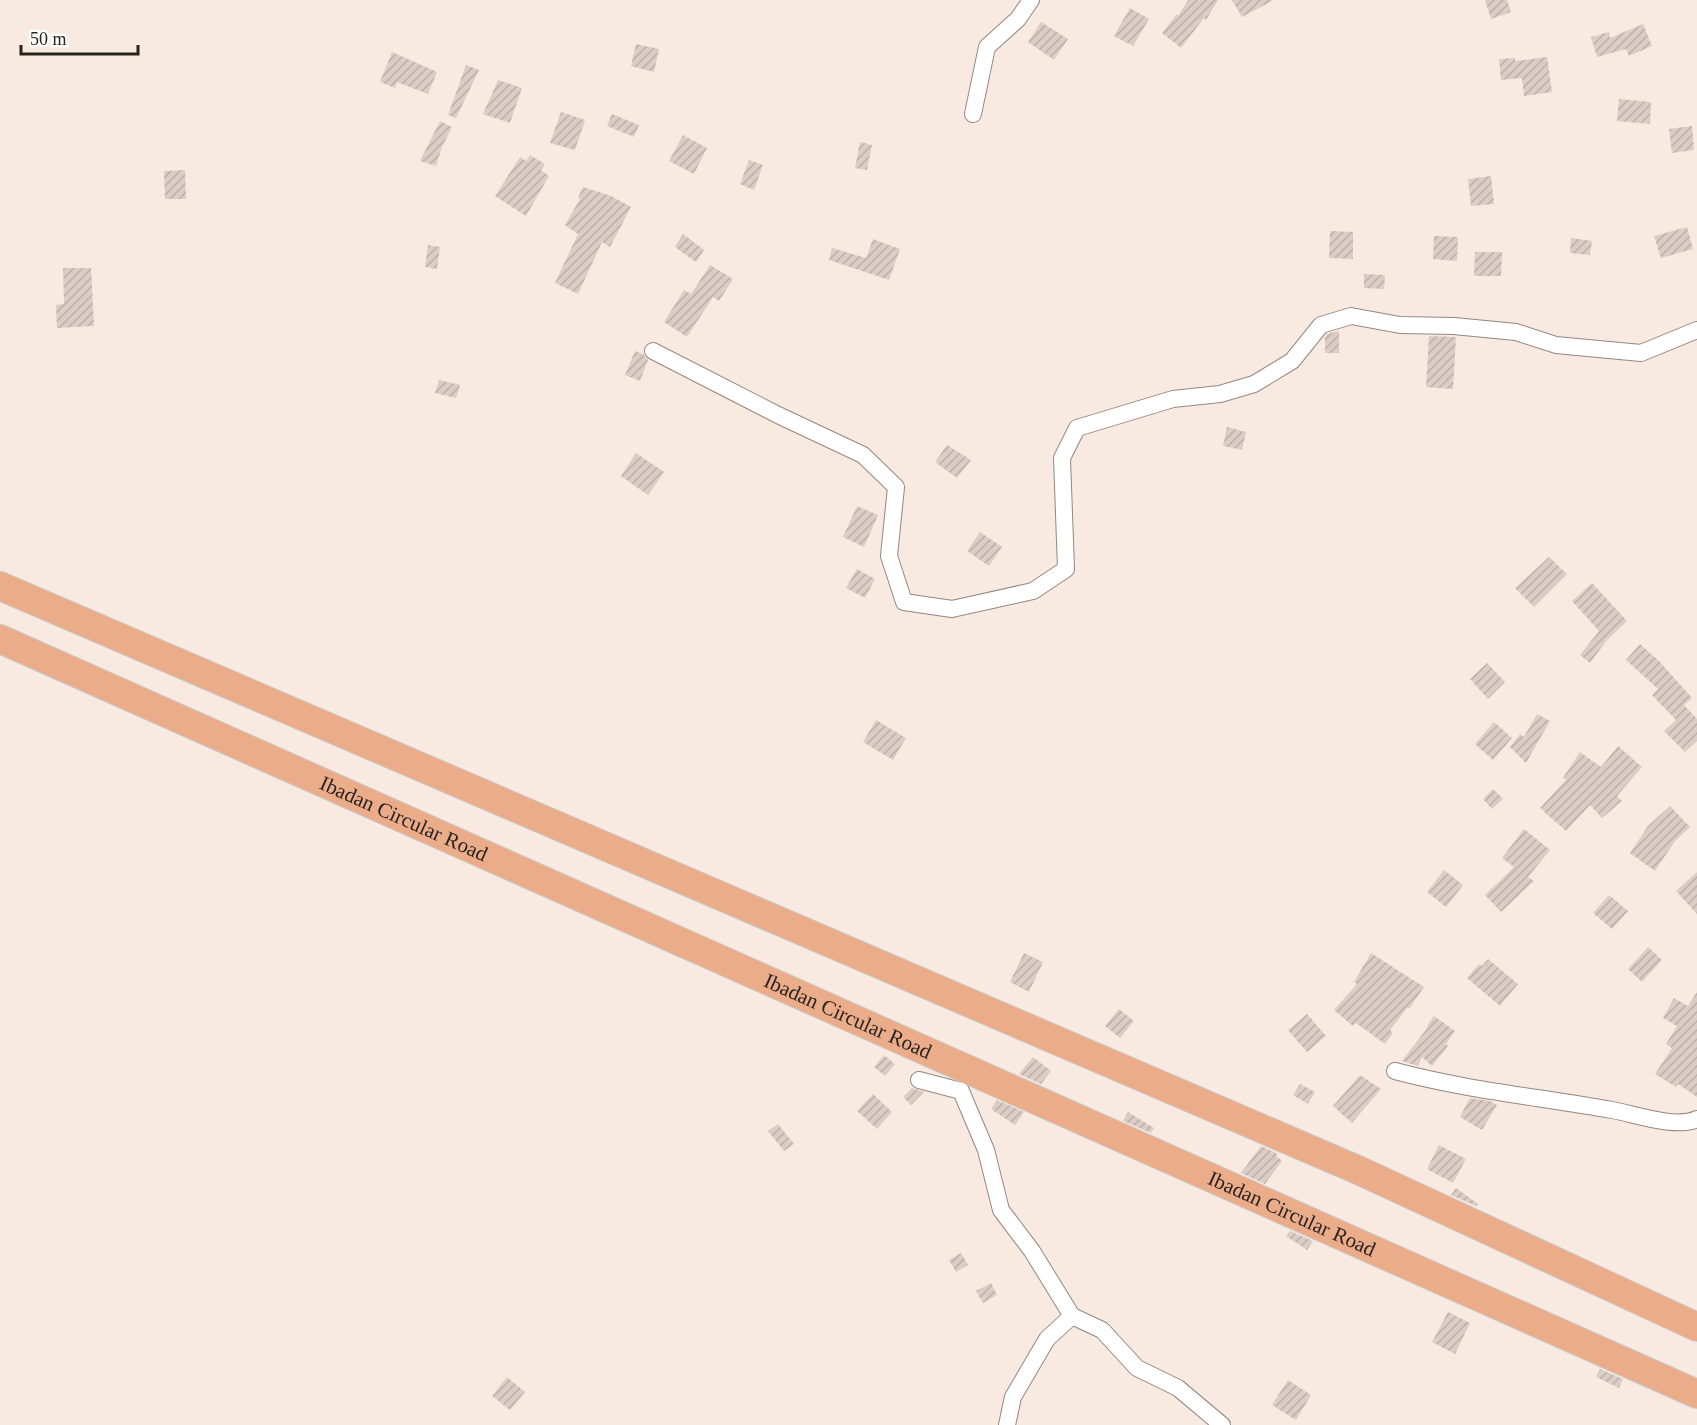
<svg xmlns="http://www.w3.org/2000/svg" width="1697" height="1425" font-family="'Times New Roman',serif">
<defs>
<pattern id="building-hatch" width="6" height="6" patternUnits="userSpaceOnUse" patternTransform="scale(1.5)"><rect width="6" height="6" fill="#dbccc5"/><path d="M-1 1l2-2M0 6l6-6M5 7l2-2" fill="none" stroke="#bcafa9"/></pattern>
</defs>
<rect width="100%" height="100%" fill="#f8e9e1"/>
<g fill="url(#building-hatch)">
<path d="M 1188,0 L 1218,0 L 1206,20 L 1204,18 L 1181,48 L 1162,33 L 1177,14 L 1178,16 Z"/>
<path d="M 1232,0 L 1274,0 L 1242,17 Z"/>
<path d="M 1485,0 L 1507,0 L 1511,12 L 1491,19 Z"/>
<path d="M 1130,8 L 1149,19 L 1133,46 L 1114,36 Z"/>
<path d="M 1041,22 L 1068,39 L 1054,60 L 1028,42 Z"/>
<path d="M 1643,24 L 1652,46 L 1629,56 L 1626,49 L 1597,57 L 1591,37 L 1609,32 L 1610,38 Z"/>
<path d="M 636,44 L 659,49 L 654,72 L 631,66 Z"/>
<path d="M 392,52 L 437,72 L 428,94 L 397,82 L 395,88 L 380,82 Z"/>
<path d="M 1547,57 L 1552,92 L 1524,96 L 1522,78 L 1501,80 L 1499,59 L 1515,58 L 1515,61 Z"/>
<path d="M 466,65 L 479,70 L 456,118 L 448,115 Z"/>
<path d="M 498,80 L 522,88 L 510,123 L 483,114 Z"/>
<path d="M 1619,99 L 1651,102 L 1650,124 L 1617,121 Z"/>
<path d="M 561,112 L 585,120 L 575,150 L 550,143 Z"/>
<path d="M 612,114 L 639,125 L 634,137 L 607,126 Z"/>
<path d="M 440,121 L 452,127 L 442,147 L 436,166 L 420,161 Z"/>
<path d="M 1692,126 L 1694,150 L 1672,153 L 1669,129 Z"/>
<path d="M 683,135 L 707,148 L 694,174 L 669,161 Z"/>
<path d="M 860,142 L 872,145 L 867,170 L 855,168 Z"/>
<path d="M 530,155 L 545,164 L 541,170 L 549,176 L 526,216 L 495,196 L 520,157 L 526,161 Z"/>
<path d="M 749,160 L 763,165 L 754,190 L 740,184 Z"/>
<path d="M 185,170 L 186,199 L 165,199 L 164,171 Z"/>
<path d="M 1491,176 L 1494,204 L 1471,206 L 1468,179 Z"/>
<path d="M 583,187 L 611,196 L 631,207 L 610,247 L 602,242 L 578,294 L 555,283 L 578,234 L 565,225 L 580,199 L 578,198 Z"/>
<path d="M 1687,227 L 1693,249 L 1661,258 L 1654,236 Z"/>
<path d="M 1330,231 L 1353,232 L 1353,259 L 1329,258 Z"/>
<path d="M 683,234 L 704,250 L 696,262 L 675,247 Z"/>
<path d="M 1434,236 L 1458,237 L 1457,261 L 1433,259 Z"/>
<path d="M 1571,238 L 1592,241 L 1590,255 L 1570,253 Z"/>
<path d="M 873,239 L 900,249 L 889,280 L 829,260 L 832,248 L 866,258 Z"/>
<path d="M 428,245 L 440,247 L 437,269 L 425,267 Z"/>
<path d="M 1475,252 L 1502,252 L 1501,276 L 1474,276 Z"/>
<path d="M 710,265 L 733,279 L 719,301 L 713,297 L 687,337 L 664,322 L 684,290 L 691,294 Z"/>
<path d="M 63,268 L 91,268 L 94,326 L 57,328 L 56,305 L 64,304 Z"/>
<path d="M 1364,274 L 1385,275 L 1384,289 L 1364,288 Z"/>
<path d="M 1339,331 L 1339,353 L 1325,353 L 1325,337 L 1327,334 Z"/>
<path d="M 1429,336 L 1456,337 L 1453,389 L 1426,387 Z"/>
<path d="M 635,351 L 643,354 L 648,360 L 640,381 L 625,375 Z"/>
<path d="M 439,380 L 460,385 L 456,398 L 435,393 Z"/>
<path d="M 1227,427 L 1246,432 L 1242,450 L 1223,446 Z"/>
<path d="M 947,445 L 971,460 L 957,478 L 935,462 Z"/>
<path d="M 636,453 L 664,472 L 648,495 L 621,476 Z"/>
<path d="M 857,506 L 878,515 L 864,547 L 843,537 Z"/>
<path d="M 980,532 L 1002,547 L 989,566 L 967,551 Z"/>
<path d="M 1549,557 L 1567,574 L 1534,607 L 1515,588 Z"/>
<path d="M 857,569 L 875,579 L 865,598 L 846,588 Z"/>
<path d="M 1592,583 L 1627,621 L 1607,640 L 1590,663 L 1580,655 L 1599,631 L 1572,601 Z"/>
<path d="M 1640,644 L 1659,661 L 1692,698 L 1684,705 L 1697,719 L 1697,741 L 1685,752 L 1664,731 L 1676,720 L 1652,695 L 1658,689 L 1626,660 Z"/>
<path d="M 1487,663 L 1505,682 L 1488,699 L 1470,679 Z"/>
<path d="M 1537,714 L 1550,721 L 1526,763 L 1510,747 L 1520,734 L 1524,737 Z"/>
<path d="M 876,720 L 906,738 L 893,760 L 863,742 Z"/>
<path d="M 1494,722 L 1512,738 L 1493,760 L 1475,744 Z"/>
<path d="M 1618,746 L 1642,767 L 1617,796 L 1622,801 L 1602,818 L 1590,805 L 1566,831 L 1540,808 L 1566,780 L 1563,778 L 1580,752 L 1601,767 Z"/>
<path d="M 1493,789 L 1503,799 L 1492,809 L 1483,799 Z"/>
<path d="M 1670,806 L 1690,827 L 1675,841 L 1655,871 L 1630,853 L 1648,826 Z"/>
<path d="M 1524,829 L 1550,850 L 1528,877 L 1534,881 L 1501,912 L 1485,895 L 1514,867 L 1502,858 Z"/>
<path d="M 1444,870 L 1463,885 L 1446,907 L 1427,892 Z"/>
<path d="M 1697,872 L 1697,914 L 1676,891 Z"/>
<path d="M 1609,895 L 1628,911 L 1612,929 L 1593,913 Z"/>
<path d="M 1648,947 L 1662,960 L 1642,982 L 1628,969 Z"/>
<path d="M 1024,953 L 1043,962 L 1029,992 L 1010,982 Z"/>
<path d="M 1371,953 L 1424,987 L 1409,1009 L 1407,1008 L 1390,1030 L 1393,1033 L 1385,1044 L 1356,1023 L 1353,1026 L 1334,1010 L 1357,984 L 1354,982 Z"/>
<path d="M 1488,959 L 1518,984 L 1500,1006 L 1467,978 L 1479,964 L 1482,966 Z"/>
<path d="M 1697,992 L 1697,1097 L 1678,1084 L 1676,1087 L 1655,1074 L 1672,1048 L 1666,1044 L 1677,1026 L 1663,1018 L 1674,998 L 1688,1006 Z"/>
<path d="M 1119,1009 L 1134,1021 L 1120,1038 L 1105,1026 Z"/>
<path d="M 1307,1014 L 1326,1036 L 1307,1052 L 1288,1030 Z"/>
<path d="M 1434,1016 L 1455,1031 L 1446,1044 L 1448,1046 L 1432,1066 L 1422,1057 L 1418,1066 L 1402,1061 L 1428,1027 L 1427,1026 Z"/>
<path d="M 884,1055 L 895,1064 L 885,1076 L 874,1067 Z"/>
<path d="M 1033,1057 L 1051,1071 L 1041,1084 L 1019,1074 Z"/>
<path d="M 1360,1075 L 1381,1089 L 1352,1123 L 1333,1106 Z"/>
<path d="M 1300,1084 L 1315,1092 L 1308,1104 L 1293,1095 Z"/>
<path d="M 912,1088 L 924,1092 L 911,1105 L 903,1097 Z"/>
<path d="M 873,1094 L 892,1112 L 877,1129 L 857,1111 Z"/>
<path d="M 1470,1098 L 1490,1101 L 1497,1105 L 1482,1130 L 1460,1117 Z"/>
<path d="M 997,1100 L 1024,1112 L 1015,1125 L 991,1109 Z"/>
<path d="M 1128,1112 L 1154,1128 L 1151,1133 L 1123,1121 Z"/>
<path d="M 778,1124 L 794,1144 L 784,1151 L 768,1131 Z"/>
<path d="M 1439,1145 L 1466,1159 L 1453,1183 L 1427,1169 Z"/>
<path d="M 1261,1146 L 1276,1153 L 1277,1154 L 1276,1156 L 1282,1161 L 1265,1184 L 1241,1173 Z"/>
<path d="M 1456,1188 L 1478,1204 L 1476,1206 L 1451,1195 Z"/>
<path d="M 1290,1231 L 1313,1241 L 1307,1250 L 1286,1236 Z"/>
<path d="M 961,1253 L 968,1265 L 956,1272 L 949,1260 Z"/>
<path d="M 991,1283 L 997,1295 L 983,1303 L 976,1291 Z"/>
<path d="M 1448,1312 L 1470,1323 L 1455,1354 L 1432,1342 Z"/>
<path d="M 1600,1369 L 1623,1379 L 1619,1388 L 1596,1377 Z"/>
<path d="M 507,1377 L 525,1392 L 510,1410 L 492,1396 Z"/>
<path d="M 1288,1380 L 1311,1395 L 1296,1420 L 1272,1405 Z"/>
</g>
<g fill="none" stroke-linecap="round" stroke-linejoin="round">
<defs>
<g id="minor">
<path d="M 973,114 L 987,47 L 1018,19 L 1031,0"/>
<path d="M 653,351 L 778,415 L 863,455 L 896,487 L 889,556 L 904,602 L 952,609 L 1033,591 L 1066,569 L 1062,458 L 1077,428 L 1173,399 L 1220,394 L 1254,384 L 1292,361 L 1321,325 L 1351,316 L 1400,325 L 1454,326 L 1516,332 L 1556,345 L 1641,353 L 1697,330"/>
<path d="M 1395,1071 C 1466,1090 1539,1097 1612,1110 C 1635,1114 1676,1129 1697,1119"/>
<path d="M 919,1080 L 961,1091 L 986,1150 L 1001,1210 L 1032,1251 L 1072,1316"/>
<path d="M 1007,1425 L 1013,1397 L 1047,1339 L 1072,1316 L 1102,1330 L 1137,1368 L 1178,1388 L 1222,1425"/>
</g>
<g id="trunk">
<path d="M 0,586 L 1358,1170 L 1697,1327"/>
<path id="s1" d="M 0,639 L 1697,1394"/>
</g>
</defs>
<use href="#minor" stroke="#948780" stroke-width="18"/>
<use href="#trunk" stroke="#cccac9" stroke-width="30"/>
<use href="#minor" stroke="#fff" stroke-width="16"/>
<use href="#trunk" stroke="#ebac8a" stroke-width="28"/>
</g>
<g text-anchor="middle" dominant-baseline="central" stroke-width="5" stroke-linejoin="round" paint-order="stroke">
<g font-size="21" fill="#292320" stroke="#fff">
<text stroke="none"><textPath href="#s1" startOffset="442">Ibadan Circular Road</textPath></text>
<text stroke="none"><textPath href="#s1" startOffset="928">Ibadan Circular Road</textPath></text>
<text stroke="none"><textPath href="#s1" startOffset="1414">Ibadan Circular Road</textPath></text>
</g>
</g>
<path d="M21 45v9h117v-9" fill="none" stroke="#292320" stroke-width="3"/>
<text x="30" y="45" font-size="18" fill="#292320" stroke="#ffffff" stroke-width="4.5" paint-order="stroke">50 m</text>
</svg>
